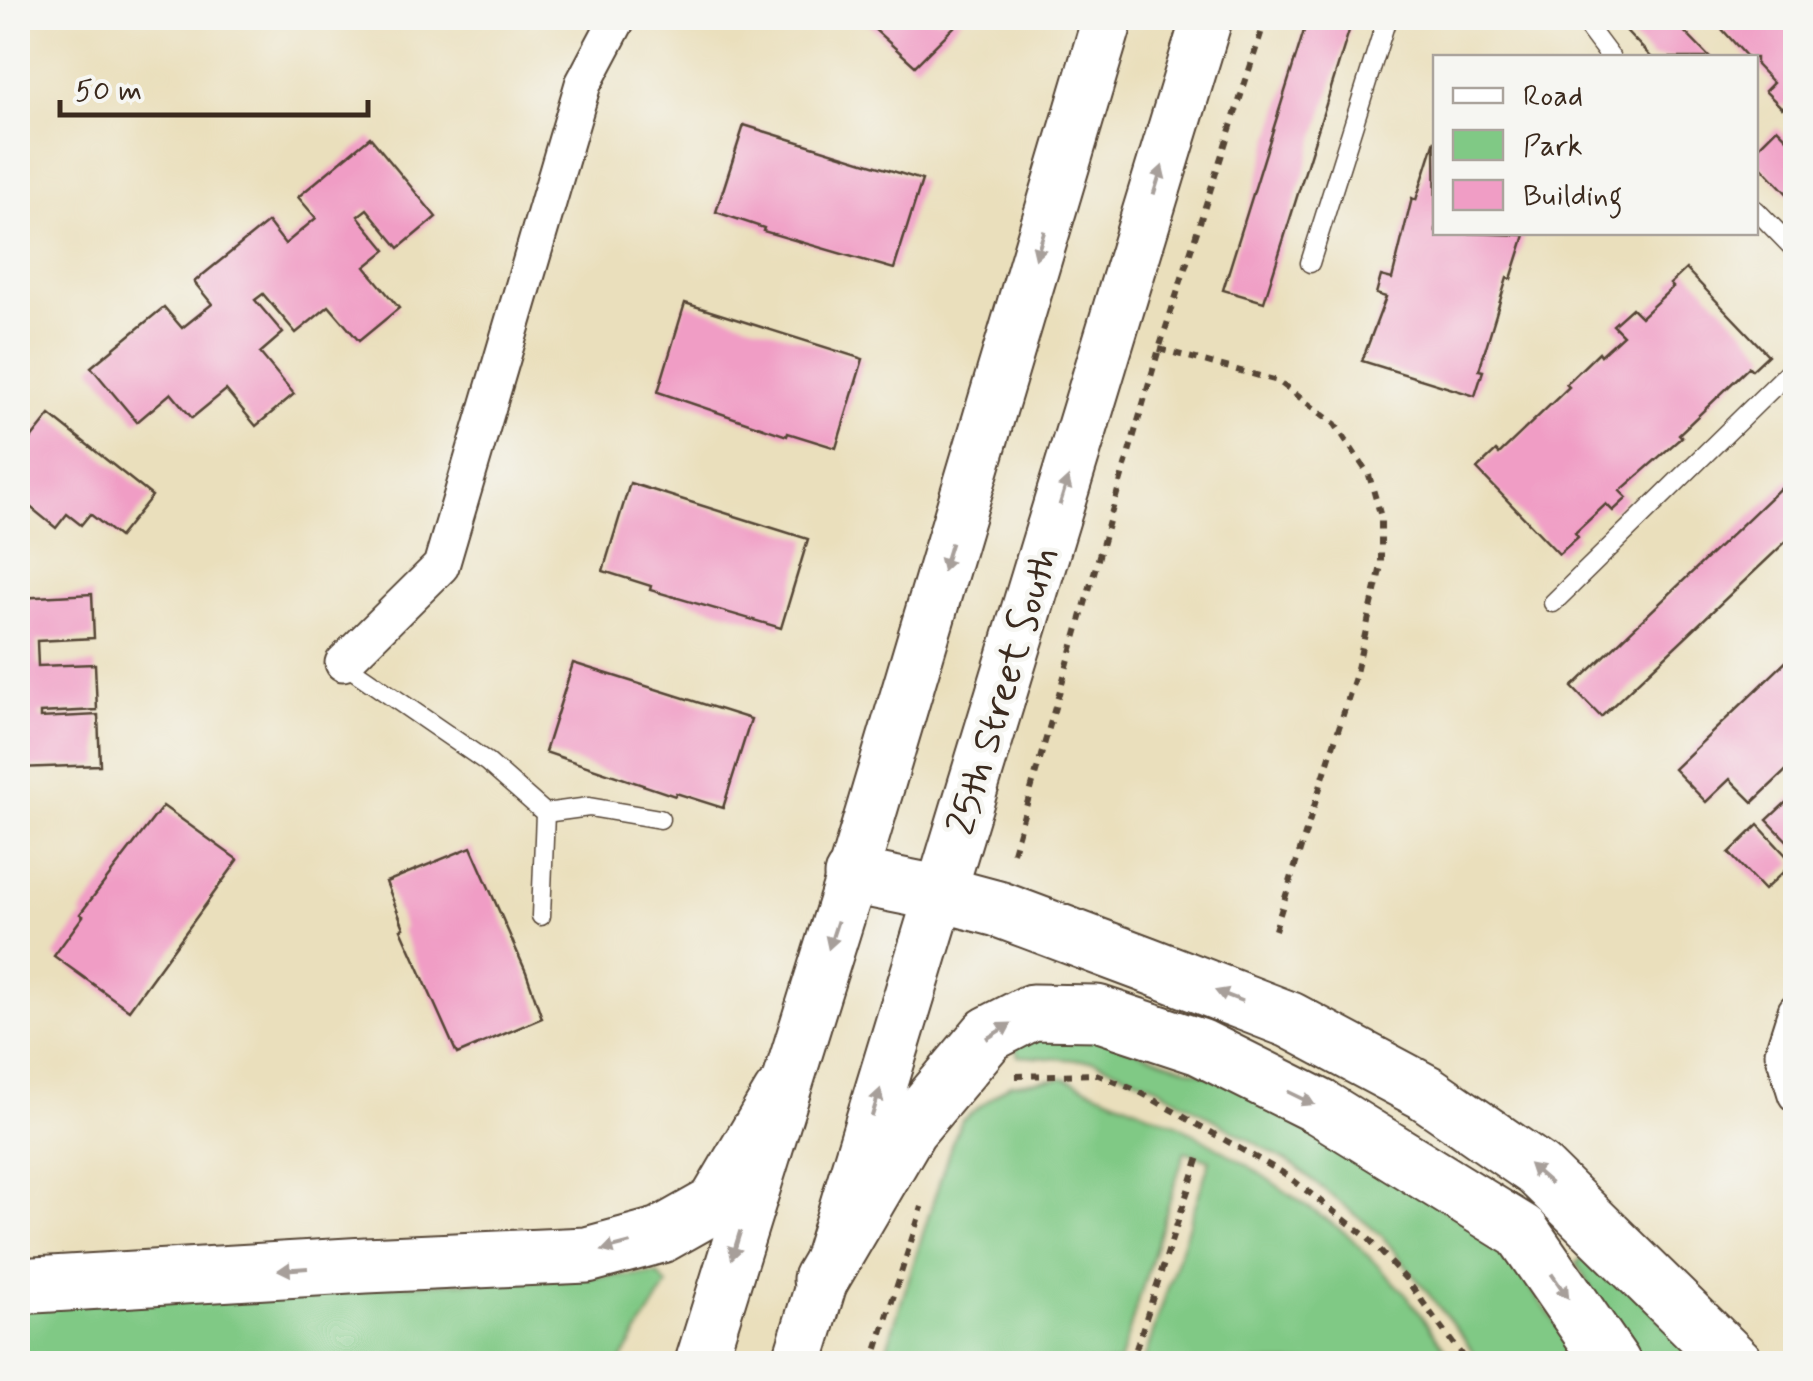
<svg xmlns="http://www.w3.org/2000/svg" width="1813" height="1381" font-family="Mynerve,sans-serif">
<rect width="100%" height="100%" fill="#f6f6f2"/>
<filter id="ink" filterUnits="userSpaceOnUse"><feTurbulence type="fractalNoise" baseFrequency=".01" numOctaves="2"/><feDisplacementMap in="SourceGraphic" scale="20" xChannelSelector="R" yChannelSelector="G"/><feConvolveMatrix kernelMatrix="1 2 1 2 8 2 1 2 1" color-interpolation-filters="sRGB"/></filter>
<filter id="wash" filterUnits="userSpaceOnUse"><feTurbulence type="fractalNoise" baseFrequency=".0048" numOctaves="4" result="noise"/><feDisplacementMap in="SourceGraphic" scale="40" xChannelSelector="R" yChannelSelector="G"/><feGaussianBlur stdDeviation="2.25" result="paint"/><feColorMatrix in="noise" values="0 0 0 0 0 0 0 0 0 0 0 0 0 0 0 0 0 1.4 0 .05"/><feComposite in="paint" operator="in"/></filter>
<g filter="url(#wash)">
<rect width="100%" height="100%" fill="#eadfbc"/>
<g fill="#80c985" stroke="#5e7a52" stroke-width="2.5">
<path d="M 1081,1032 L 1245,1088 L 1481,1232 L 1524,1279 L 1565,1335 L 1578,1363 L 1480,1363 L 1463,1337 L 1382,1236 L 1295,1166 L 1152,1084 L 1095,1061 L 1018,1056 L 1014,1041 Z"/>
<path d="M 1064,1078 L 1179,1125 L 1249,1166 L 1347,1234 L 1407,1296 L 1455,1363 L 1143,1363 L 1210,1160 L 1185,1151 L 1119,1363 L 882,1363 L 951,1145 L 962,1120 L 1010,1084 Z"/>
<path d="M 1592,1250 L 1705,1363 L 1635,1363 L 1576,1263 Z"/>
<path d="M 658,1274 L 667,1285 L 619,1364 L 18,1363 L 18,1300 Z"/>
</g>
<g id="blocks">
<g fill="#f09dc5">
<path d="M 862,18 L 963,18 L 915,66 Z"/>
<path d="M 1308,18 L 1353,18 L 1264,302 L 1223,290 Z"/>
<path d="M 1621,18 L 1671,18 L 1710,58 L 1652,58 L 1617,21 Z"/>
<path d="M 1712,18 L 1796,18 L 1796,107 L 1790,101 L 1782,108 L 1765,91 L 1773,83 L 1756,65 L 1756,58 L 1748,58 Z"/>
<path d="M 744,125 L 922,180 L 894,269 L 763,231 L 764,228 L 716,212 Z"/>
<path d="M 1777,128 L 1796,147 L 1796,203 L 1756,161 L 1756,149 Z"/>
<path d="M 370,137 L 436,217 L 399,248 L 367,209 L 358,216 L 386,250 L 365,267 L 399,308 L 359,341 L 329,306 L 296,333 L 263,294 L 255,300 L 283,333 L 260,353 L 294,394 L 256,426 L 226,390 L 192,418 L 171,393 L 137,422 L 91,367 L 164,307 L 182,328 L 212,304 L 194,282 L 268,222 L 285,244 L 316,218 L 298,197 Z"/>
<path d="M 1435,140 L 1436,232 L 1525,235 L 1511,279 L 1507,278 L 1479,370 L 1483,371 L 1475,396 L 1362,361 L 1386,297 L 1376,294 L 1381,276 L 1392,279 L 1412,198 L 1416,200 Z"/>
<path d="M 1686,269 L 1768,355 L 1752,370 L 1749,367 L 1679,434 L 1682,437 L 1620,491 L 1627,498 L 1613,511 L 1606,504 L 1575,533 L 1578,537 L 1559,554 L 1477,469 L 1496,451 L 1499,454 L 1569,387 L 1566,384 L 1599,352 L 1601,355 L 1623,335 L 1613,325 L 1632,308 L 1641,317 L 1673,287 L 1670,284 Z"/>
<path d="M 685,303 L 863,359 L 836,448 L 788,433 L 787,436 L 658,392 Z"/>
<path d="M 50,415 L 152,496 L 119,537 L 90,514 L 81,525 L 67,514 L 56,528 L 18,497 L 18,455 Z"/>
<path d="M 1796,473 L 1796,532 L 1601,717 L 1572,687 Z"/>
<path d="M 630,483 L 808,539 L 781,628 L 650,590 L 651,586 L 603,571 Z"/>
<path d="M 92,594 L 94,638 L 37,641 L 38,666 L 95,664 L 97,710 L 40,713 L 40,718 L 98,715 L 100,765 L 18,768 L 18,598 Z"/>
<path d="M 1796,652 L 1796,761 L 1753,802 L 1730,779 L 1706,802 L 1674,769 Z"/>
<path d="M 573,663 L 751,719 L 723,808 L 676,793 L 675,796 L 545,752 Z"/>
<path d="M 1796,793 L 1796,850 L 1767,820 Z"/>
<path d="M 163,806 L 238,860 L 129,1010 L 54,956 L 83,916 L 80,914 Z"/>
<path d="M 1758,825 L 1793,863 L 1764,890 L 1729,853 Z"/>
<path d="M 471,847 L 526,972 L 542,1018 L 457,1054 L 401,929 L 404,928 L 386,882 Z"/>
</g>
</g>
</g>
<g filter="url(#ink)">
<use href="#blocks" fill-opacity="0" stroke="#554536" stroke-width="2.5"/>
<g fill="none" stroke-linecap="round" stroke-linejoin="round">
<defs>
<g id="service">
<path d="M 1581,18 L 1611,58"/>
<path d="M 1756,210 L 1796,251"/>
<path d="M 1310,263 L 1387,18"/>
<path d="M 1553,603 L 1796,365"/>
<path d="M 343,663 L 487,762 L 545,813 L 541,916"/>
<path d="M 545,813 L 589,807 L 660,819"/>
</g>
<g id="minor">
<path d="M 343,663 L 441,566 L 583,84 L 618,18"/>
<path d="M 1796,1011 L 1783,1052 L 1796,1094"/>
</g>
<g id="secondary">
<path d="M 700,1364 L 852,876 L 1108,18"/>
<path d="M 797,1364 L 1207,18"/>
</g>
<g id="motorway">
<path d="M 852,876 L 942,894 L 998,909 L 1145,964 L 1290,1020 L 1425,1092 L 1538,1170 L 1736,1364"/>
<path d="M 821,1279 L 909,1129 L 989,1034 L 1032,1012 L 1097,1013 L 1200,1047 L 1320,1107 L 1522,1232 L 1613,1364"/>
<path d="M 18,1286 L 366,1265 L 587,1255 L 661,1235 L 716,1204 L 781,1094"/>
</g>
</defs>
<use href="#service" stroke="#554536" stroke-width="21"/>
<use href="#minor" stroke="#554536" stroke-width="39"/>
<use href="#secondary" stroke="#554536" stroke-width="54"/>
<use href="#motorway" stroke="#554536" stroke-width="59"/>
<g stroke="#554536" stroke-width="6" stroke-dasharray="8 8" stroke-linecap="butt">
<path d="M 1159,349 L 1278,381 L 1335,424 L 1369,475 L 1381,517 L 1381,566 L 1355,677 L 1274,933"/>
<path d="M 1013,852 L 1159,349 L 1266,18"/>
<path d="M 1016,1076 L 1096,1074 L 1138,1091 L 1285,1174 L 1367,1237 L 1406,1279 L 1468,1364"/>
<path d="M 872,1364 L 922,1207"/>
<path d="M 1131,1364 L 1199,1157"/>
</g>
<use href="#service" stroke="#fff" stroke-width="18"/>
<use href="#minor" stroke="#fff" stroke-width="35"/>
<use href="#secondary" stroke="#fff" stroke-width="50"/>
<use href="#motorway" stroke="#fff" stroke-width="55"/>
</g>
<defs><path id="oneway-solid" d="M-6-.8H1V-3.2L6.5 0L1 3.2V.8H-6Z" transform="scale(2.5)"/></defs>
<g fill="#a79f9a">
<use href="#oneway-solid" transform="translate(1158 180) rotate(-73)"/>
<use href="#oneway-solid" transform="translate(1040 245) rotate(107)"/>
<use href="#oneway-solid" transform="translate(1064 491) rotate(-73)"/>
<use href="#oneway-solid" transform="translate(947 557) rotate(107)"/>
<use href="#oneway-solid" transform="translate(833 935) rotate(108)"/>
<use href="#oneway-solid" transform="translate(1229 996) rotate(-159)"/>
<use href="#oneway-solid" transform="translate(999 1031) rotate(-32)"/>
<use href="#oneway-solid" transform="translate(1301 1098) rotate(26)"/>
<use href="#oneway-solid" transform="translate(876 1103) rotate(-73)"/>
<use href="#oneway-solid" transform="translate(1540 1174) rotate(-139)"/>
<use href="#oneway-solid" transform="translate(736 1245) rotate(107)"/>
<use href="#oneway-solid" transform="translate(616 1247) rotate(165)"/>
<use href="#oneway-solid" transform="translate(293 1269) rotate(176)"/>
<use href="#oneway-solid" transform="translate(1560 1286) rotate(55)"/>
</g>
</g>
<g text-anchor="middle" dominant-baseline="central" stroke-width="9" stroke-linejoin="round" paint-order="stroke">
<g font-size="40" fill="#3b2a1e" stroke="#f6f6f2">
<text transform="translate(1004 691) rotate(-73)">25th Street South</text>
</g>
</g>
<rect width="1813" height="1381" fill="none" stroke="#f6f6f2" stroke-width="60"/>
<rect x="1433" y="55" width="325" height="180" fill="#f6f6f2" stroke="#aba49d" stroke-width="2.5"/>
<rect x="1453" y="88" width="50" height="15" fill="#ffffff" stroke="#aba49d" stroke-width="2.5"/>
<text x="1523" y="105" font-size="30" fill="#3b2a1e">Road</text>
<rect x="1453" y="130" width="50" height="30" fill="#80c985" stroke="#aba49d" stroke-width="2.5"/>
<text x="1523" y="155" font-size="30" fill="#3b2a1e">Park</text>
<rect x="1453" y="180" width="50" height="30" fill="#f09dc5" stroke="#aba49d" stroke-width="2.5"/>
<text x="1523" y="205" font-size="30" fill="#3b2a1e">Building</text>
<path d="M60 100v15h308v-15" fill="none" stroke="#3b2a1e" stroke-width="5"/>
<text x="75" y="100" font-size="30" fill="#3b2a1e" stroke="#f6f6f2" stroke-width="8" paint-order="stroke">50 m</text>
</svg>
